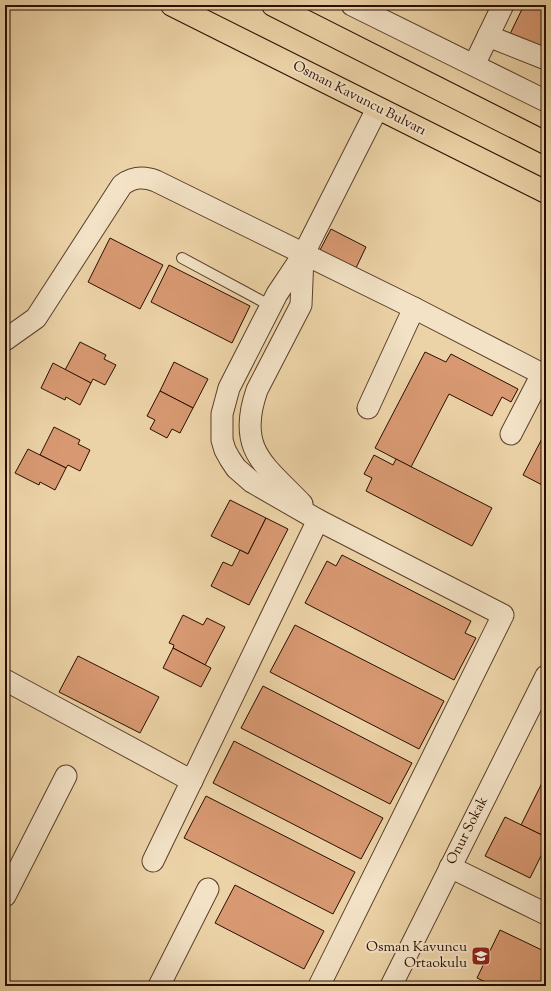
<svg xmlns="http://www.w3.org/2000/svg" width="551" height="991" font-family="'Sorts Mill Goudy',serif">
<rect width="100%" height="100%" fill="#ecd3a7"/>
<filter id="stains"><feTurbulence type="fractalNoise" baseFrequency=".005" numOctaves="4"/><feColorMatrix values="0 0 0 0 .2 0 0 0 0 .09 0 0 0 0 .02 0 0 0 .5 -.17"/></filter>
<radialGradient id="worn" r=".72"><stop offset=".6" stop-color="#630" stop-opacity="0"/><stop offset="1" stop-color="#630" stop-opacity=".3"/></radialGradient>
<g fill="#d89972" stroke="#290e00">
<path d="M 524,5 L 546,5 L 546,51 L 510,34 Z"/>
<path d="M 331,229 L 366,247 L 356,268 L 320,250 Z"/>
<path d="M 110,238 L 163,265 L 140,309 L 88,282 Z"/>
<path d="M 169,265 L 250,306 L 232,343 L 151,302 Z"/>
<path d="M 80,342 L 106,355 L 104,359 L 116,365 L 105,385 L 93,379 L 91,383 L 65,370 Z"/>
<path d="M 425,352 L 446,362 L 451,354 L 518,389 L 511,402 L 502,397 L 492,416 L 449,394 L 411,467 L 375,448 Z"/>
<path d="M 174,362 L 208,379 L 193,408 L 160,391 Z"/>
<path d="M 53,363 L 91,383 L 80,405 L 66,397 L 65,400 L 41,388 Z"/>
<path d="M 160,391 L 193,408 L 180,433 L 172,429 L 167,438 L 150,429 L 155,420 L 147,416 Z"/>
<path d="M 54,427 L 80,440 L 78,444 L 90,450 L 80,471 L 68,465 L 66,468 L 40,455 Z"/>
<path d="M 546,431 L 546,487 L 523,475 Z"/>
<path d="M 28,449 L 66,468 L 55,490 L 40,482 L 39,485 L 15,473 Z"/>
<path d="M 374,455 L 393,465 L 396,459 L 492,508 L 472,546 L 366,491 L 372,478 L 364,474 Z"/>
<path d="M 230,500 L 266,518 L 248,554 L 211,536 Z"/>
<path d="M 266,518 L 288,529 L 249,605 L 211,586 L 223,562 L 232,566 L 240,550 L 248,554 Z"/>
<path d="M 342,555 L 471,621 L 465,633 L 476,638 L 454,680 L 305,603 L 327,561 L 336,566 Z"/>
<path d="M 183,615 L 203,625 L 207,618 L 225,627 L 205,665 L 173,648 L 174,645 L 169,643 Z"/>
<path d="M 295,625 L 444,701 L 419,749 L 270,672 Z"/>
<path d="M 173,648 L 211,668 L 201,687 L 163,668 Z"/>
<path d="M 78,656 L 159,697 L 140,733 L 59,692 Z"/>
<path d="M 263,686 L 412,763 L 390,804 L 241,728 Z"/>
<path d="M 234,741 L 383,818 L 361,859 L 213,783 Z"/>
<path d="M 545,777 L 546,777 L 546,837 L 521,825 Z"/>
<path d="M 206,796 L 355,872 L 333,914 L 184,838 Z"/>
<path d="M 505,817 L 546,837 L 546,846 L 530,878 L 485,856 Z"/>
<path d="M 235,885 L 324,931 L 304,969 L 215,923 Z"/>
<path d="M 500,930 L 546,952 L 546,986 L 494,986 L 477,978 Z"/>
</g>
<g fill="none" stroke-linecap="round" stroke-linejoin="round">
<defs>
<path id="lane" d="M 182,258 L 271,306"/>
<g id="street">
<path d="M 352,5 L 546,101"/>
<path d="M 488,36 L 546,59"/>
<path d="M 474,65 L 503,5"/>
<path d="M 5,340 L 36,318 L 122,185 C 133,177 143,176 156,181 L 414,308 L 546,376"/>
<path d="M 368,408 L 414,308"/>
<path d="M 511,434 L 542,374"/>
<path d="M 302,504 C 265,465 236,450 257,390 L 301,305 L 303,256"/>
<path d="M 5,680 L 192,781"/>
<path d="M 153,861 L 318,520"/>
<path d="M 450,867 L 546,914"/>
<path d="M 5,896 L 66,776"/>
<path d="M 159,986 L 208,889"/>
<path d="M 319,986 L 503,615 L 318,520 L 252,482 L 236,468 L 230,459 L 225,450 L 222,440 L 222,414 L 229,388 L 277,294 L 303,255 L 377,109"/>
<path d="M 391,986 L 546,676"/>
</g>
<g id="highway">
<path d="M 172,5 L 546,192"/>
<path d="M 273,5 L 546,143"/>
</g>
</defs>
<use href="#lane" stroke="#5a3f2a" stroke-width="12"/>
<use href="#street" stroke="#5a3f2a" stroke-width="23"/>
<use href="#highway" stroke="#290e00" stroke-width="24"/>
<use href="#lane" stroke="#f3e2c6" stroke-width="10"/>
<use href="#street" stroke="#f3e2c6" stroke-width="21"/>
<use href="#highway" stroke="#ecd3a7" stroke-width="22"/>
</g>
<defs>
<symbol id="school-square" viewBox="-11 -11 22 22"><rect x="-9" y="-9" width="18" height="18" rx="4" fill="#8f2418" stroke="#f3e2c6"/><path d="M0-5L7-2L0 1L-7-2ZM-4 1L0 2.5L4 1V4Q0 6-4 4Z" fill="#fff"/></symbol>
</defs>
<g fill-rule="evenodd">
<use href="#school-square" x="470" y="945" width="22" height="22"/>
</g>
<g text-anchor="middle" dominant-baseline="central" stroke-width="4" stroke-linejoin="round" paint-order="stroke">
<g font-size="14" fill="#290e00" stroke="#f3e2c6">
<text transform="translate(359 99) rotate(27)">Osman Kavuncu Bulvarı</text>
<text transform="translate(468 831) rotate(-63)">Onur Sokak</text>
</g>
<g font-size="14" fill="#290e00" stroke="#f3e2c6" text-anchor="end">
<text x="467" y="948">Osman Kavuncu<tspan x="467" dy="16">Ortaokulu</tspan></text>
</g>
</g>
<rect width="551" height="991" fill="none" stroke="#ecd3a7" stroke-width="20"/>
<rect x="6" y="6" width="539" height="979" fill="none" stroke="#290e00" stroke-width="2"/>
<rect x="10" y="10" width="531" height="971" fill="none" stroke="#290e00"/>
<rect width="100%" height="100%" filter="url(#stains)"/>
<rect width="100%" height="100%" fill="url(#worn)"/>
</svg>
